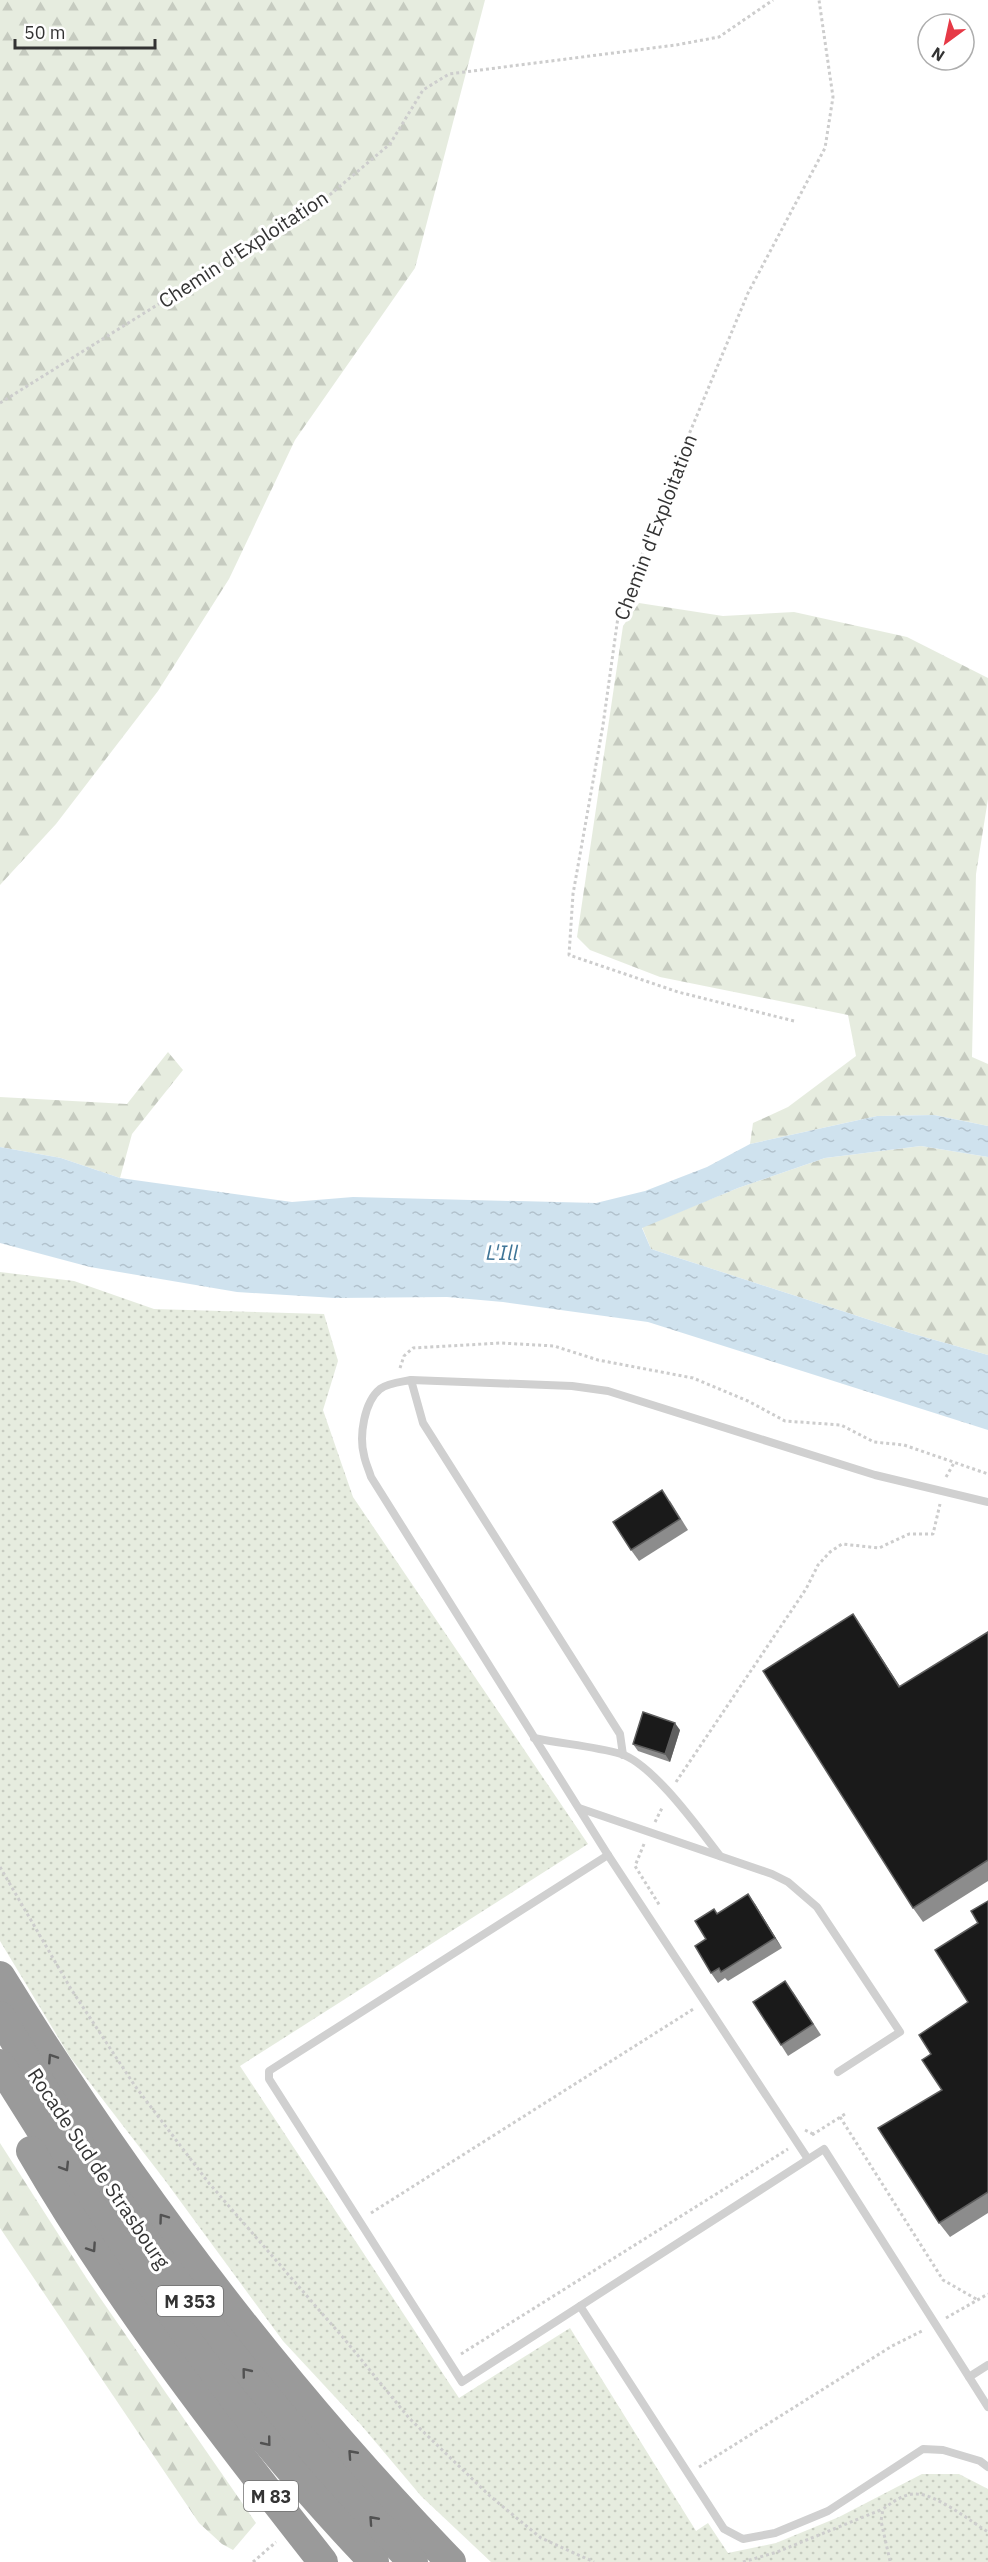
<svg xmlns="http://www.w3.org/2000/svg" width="988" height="2562" font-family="'IBM Plex Sans',sans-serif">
<defs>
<pattern id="grass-dots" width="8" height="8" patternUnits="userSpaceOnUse" patternTransform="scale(1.5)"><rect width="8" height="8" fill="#e6ecdf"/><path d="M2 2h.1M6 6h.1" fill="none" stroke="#c6cbc0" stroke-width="1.8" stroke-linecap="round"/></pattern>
<pattern id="forest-firs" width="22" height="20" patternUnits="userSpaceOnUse" patternTransform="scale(1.5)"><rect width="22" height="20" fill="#e6ecdf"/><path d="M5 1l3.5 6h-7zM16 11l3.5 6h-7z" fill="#c6cbc0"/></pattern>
<pattern id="water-ripples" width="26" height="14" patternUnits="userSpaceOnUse" patternTransform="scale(1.5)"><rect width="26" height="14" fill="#cfe2ee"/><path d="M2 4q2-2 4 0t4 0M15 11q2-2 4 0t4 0" fill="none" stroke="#b2c2cd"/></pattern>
</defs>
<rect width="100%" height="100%" fill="#fff"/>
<path fill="url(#grass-dots)" d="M 0,1272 L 74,1281 L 154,1309 L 324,1314 L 338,1361 L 323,1410 L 353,1497 L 588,1844 L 240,2066 L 459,2398 L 570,2328 L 696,2531 L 708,2523 L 728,2553 L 776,2543 L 839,2517 L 922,2474 L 959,2474 L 988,2489 L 988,2562 L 491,2562 L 421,2496 L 362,2426 L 283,2341 L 164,2179 L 70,2057 L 0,1941 Z"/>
<g fill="url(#forest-firs)">
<path d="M 0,0 L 485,0 L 415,268 L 295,440 L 229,579 L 158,691 L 56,824 L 0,885 Z"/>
<path d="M 639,603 L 723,616 L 794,612 L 907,637 L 988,678 L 988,799 L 976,874 L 972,1057 L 988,1064 L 988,1126 L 934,1115 L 877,1116 L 750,1144 L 753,1123 L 788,1107 L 856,1056 L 848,1015 L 660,977 L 590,950 L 577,937 L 623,626 Z"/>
<path d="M 168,1052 L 183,1070 L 132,1134 L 120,1178 L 61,1158 L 0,1147 L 0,1097 L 127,1104 Z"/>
<path d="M 921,1146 L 988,1157 L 988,1355 L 910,1333 L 651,1249 L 642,1227 L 738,1188 L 825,1158 Z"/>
<path d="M 0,2143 L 87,2279 L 256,2523 L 233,2550 L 222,2544 L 199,2523 L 0,2228 Z"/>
</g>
<path fill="url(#water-ripples)" d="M 934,1115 L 988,1126 L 988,1157 L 921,1146 L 825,1158 L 738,1188 L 642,1228 L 651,1249 L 910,1333 L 988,1355 L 988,1430 L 648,1322 L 503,1302 L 447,1297 L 335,1298 L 237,1292 L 90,1267 L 0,1243 L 0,1147 L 61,1158 L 120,1178 L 292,1202 L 353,1197 L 596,1203 L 645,1191 L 707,1167 L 750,1144 L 877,1116 Z"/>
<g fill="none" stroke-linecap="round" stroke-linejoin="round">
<g stroke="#cdcdcd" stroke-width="3" stroke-dasharray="3 3" stroke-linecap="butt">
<path d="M 0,403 L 319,204 L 390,144 L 423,90 L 449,74 L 676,45 L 719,37 L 773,0"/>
<path d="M 794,1021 L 678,992 L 569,955 L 573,894 L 603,725 L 618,617 L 680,456 L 748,293 L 825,148 L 833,97 L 819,0"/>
<path d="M 400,1368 L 404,1356 L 413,1348 L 501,1343 L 554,1346 L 598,1360 L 693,1378 L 748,1401 L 785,1421 L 841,1425 L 874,1442 L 904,1445 L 988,1474"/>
<path d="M 946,1477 L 954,1463"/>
<path d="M 676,1782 L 806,1589 L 818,1565 L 830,1552 L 842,1544 L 879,1548 L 909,1534 L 933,1534 L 940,1504"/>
<path d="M 655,1822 L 663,1806"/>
<path d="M 644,1844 L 635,1866 L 660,1906"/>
<path d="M 0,1867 L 71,1989 L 135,2086 L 208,2182 L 346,2341 L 409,2418 L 490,2496 L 541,2538 L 594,2562"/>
<path d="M 840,2117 L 943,2280 L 978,2300"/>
<path d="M 805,2130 L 813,2134"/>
<path d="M 812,2135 L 845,2114"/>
<path d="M 371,2213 L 695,2008"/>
<path d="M 946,2318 L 988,2294"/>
<path d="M 461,2354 L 788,2149"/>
<path d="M 699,2467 L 892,2346 L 924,2330"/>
<path d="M 890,2561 L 881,2521 L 883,2509 C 893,2502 904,2493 917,2494 C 938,2495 970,2521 988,2532"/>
<path d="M 253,2562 L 276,2542"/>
<path d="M 743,2562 L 777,2552 L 883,2509"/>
</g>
<g stroke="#d0d0d0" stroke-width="8">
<path d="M 411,1380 L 423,1423 L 620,1734 L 623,1755"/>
<path d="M 534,1738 C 563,1744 593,1746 621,1754 C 653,1764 699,1829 720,1856"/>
<path d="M 579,1808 L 772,1874 L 788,1882 L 817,1907 L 900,2032 L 838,2072"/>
<path d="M 608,1855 L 269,2071 L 269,2079 L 462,2382 L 824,2149 L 969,2377"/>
<path d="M 808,2159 L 608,1855 L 371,1477 C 369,1470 365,1462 364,1455 C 359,1436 364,1402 380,1389 C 388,1383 401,1382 411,1380 L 572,1386 L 608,1391 L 875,1475 L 988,1502"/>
<path d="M 580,2306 L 724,2529 L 743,2539 L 775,2533 L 828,2511 L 923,2449 L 943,2450 L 980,2461 L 988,2467"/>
<path d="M 988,2365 L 969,2377 L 988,2407"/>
</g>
<g stroke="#9a9a9a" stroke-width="30">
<path d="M 0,1976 C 130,2186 279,2385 451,2562"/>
<path d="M 0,2016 C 34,2073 68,2131 106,2185 C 199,2319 301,2445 413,2562"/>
<path d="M 0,2064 C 108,2241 230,2412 374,2562"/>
<path d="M 31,2151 C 116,2297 219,2430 323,2562"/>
</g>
</g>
<g fill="#8c8c8c">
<path d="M 670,1501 L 688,1530 L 639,1561 L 631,1550 Z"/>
<path d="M 853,1614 L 900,1687 L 988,1632 L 988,1881 L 923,1922 L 913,1908 Z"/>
<path d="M 680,1730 L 670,1762 L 638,1751 L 633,1744 Z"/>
<path d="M 988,1901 L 988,2213 L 950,2237 L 939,2223 L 942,2090 L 931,2054 L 968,2002 L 978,1923 Z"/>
<path d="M 755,1904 L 782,1948 L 728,1981 L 725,1978 L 718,1983 L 711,1973 L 706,1939 L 717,1913 Z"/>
<path d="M 793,1992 L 821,2035 L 788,2056 L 781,2045 Z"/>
</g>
<g fill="#5f5f5f">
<path d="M 853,1614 L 863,1629 L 910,1702 L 899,1687 Z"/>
<path d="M 675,1723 L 680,1730 L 670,1762 L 665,1754 Z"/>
<path d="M 748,1894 L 755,1904 L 782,1948 L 775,1938 Z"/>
</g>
<g fill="#1a1a1a" stroke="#5f5f5f" stroke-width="1.5">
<path d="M 662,1490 L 680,1519 L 631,1550 L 613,1522 Z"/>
<path d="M 853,1614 L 899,1687 L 988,1632 L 988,1860 L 913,1908 L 763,1671 Z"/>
<path d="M 643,1712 L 675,1723 L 665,1754 L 633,1744 Z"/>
<path d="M 748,1894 L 775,1938 L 721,1972 L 719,1968 L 711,1973 L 695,1946 L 706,1939 L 695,1921 L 714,1909 L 717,1914 Z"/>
<path d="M 988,1901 L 988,2192 L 939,2223 L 878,2128 L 942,2090 L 922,2060 L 931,2054 L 919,2035 L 968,2002 L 935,1950 L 978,1923 L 971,1911 Z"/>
<path d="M 785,1981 L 813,2024 L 781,2045 L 753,2002 Z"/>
</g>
<defs><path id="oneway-chevron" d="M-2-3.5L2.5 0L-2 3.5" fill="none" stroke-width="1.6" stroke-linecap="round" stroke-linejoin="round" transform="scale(1.5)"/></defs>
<g stroke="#525252">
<use href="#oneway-chevron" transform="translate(52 2058) rotate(-123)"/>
<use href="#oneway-chevron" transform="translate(65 2167) rotate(58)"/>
<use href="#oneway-chevron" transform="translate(163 2218) rotate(-126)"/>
<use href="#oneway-chevron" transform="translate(92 2248) rotate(56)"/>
<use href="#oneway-chevron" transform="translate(246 2372) rotate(-129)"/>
<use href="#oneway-chevron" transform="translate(267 2442) rotate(51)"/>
<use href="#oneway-chevron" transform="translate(352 2454) rotate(-132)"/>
<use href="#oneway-chevron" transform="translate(373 2520) rotate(-132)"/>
</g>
<g text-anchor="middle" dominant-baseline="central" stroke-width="6" stroke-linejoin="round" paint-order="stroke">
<g fill="#fff" stroke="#707070" stroke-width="1.5">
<rect x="157" y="2286" width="66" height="30" rx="4.5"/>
<rect x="244" y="2481" width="54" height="30" rx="4.5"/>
</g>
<g font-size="18" font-weight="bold" fill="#333">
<text x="190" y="2301">M 353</text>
<text x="271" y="2496">M 83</text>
</g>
<g font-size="20" fill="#333" stroke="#fff">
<text transform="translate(243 249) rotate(-33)">Chemin d'Exploitation</text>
<text transform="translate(655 527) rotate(-69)">Chemin d'Exploitation</text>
<text transform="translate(99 2168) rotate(56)">Rocade Sud de Strasbourg</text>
</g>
<g font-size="21" font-style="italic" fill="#3f7597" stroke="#fff">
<text transform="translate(502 1252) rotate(1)">L'Ill</text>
</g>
</g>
<g transform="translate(946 42) rotate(213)"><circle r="28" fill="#ffffff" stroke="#adadad" stroke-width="1.5"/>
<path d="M0-4.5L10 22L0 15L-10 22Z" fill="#e63946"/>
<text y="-9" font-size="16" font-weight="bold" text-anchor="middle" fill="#333333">N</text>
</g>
<path d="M15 39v9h140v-9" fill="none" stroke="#333333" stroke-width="3"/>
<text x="24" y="39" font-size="18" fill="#333333" stroke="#ffffff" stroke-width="4.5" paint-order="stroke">50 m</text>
</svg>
